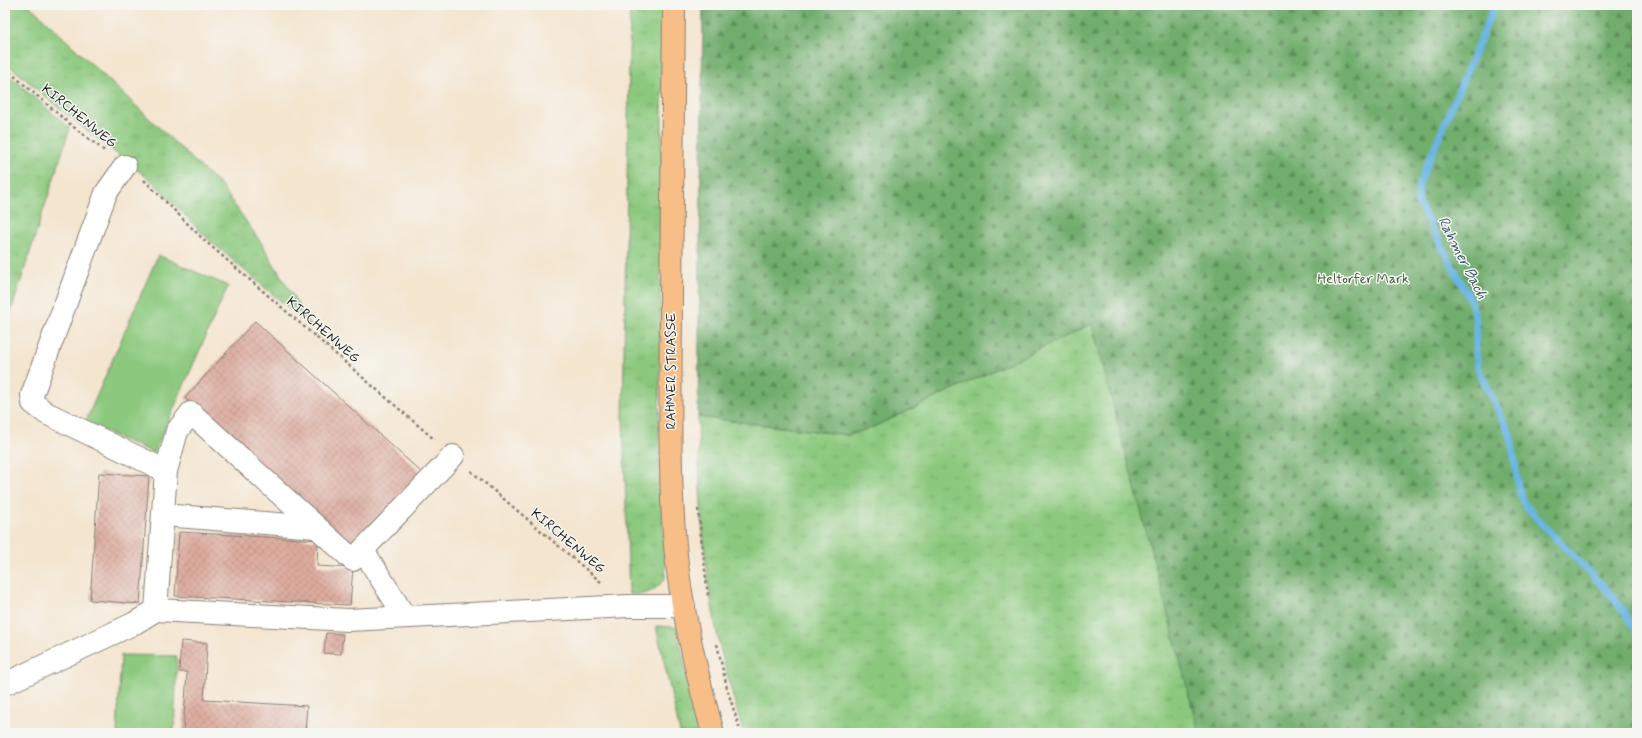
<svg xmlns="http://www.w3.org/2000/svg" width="1642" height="738" font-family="Mynerve,sans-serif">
<defs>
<pattern id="grass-tufts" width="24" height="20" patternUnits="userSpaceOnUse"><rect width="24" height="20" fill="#8cc97e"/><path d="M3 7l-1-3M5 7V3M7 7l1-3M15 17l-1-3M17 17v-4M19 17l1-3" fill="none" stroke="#78ac6c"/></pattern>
<pattern id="forest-firs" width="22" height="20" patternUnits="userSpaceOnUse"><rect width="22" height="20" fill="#71ad6d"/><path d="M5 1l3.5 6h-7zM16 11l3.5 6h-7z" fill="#5c8c59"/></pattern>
<pattern id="building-cross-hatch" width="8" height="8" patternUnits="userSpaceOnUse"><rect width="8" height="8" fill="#ddac9e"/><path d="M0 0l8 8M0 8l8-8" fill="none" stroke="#bd9388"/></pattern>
</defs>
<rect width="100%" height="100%" fill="#f6f6f2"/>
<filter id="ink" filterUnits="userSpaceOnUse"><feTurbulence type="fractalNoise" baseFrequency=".025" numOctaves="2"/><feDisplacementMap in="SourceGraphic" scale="8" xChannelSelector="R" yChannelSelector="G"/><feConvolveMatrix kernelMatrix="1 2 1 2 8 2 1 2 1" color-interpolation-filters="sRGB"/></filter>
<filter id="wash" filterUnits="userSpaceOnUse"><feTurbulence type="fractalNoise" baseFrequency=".012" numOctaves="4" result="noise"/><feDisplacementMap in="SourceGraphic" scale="16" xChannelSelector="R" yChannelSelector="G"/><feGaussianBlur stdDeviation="0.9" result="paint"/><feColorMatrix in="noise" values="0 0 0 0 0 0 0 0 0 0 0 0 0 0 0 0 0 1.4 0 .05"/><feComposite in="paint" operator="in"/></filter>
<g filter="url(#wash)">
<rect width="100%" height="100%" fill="#f4e5cf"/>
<g fill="url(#grass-tufts)" stroke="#54724d">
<path d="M 5,5 L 29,5 L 222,187 L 262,244 L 312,328 L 208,239 L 153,182 L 71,118 L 5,62 Z"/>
<path d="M 630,5 L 663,5 L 659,473 L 666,566 L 665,579 C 652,593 648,595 629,594 L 623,417 Z"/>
<path d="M 1637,5 L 1637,733 L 1178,651 L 1199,733 L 744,733 C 730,689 718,645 711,600 C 701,539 699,478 698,417 L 848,435 L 871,428 L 1091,324 Z"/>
<path d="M 5,72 L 70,128 L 5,330 Z"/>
<path d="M 656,626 L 677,627 L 686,671 L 702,733 L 680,733 Z"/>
</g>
<path fill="url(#forest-firs)" stroke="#466444" d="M 703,5 L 1637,5 L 1637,733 L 1199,733 L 1092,324 L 871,428 L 848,435 L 698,417 Z"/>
<g fill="#8cc97e" stroke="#54724d">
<path d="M 158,255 L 228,286 L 154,453 L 85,423 Z"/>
<path d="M 121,655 L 177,656 L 174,733 L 117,733 Z"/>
</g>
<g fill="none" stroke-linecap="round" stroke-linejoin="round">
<path stroke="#6ab6e3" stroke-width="7" d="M 1495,5 L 1419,184 L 1418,202 L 1471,301 L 1476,319 L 1476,350 L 1478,369 L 1511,436 L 1518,486 L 1523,502 L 1540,522 L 1606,589 L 1625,613 L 1637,633"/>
</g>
<g id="blocks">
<g fill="url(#building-cross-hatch)">
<path d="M 255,321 L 422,473 L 352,550 L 185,398 Z"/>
<path d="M 99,473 L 149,476 L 140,604 L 90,600 Z"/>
<path d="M 179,532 L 318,540 L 317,566 L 353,568 L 350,605 L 175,596 Z"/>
<path d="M 326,633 L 343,634 L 341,654 L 324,653 Z"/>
<path d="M 181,641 L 207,643 L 204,700 L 307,706 L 305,733 L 183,733 L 187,672 L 179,672 Z"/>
</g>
</g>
</g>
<g filter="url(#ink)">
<use href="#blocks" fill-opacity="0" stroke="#888076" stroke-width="1"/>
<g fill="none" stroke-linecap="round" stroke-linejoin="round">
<defs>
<g id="minor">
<path d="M 125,166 L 106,193 L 32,395 L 33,403 L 46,413 L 166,471"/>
<path d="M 163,515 L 316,527"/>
<path d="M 363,550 L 405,617"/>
<path d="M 156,610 L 166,471 L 177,431 L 191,413 L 353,560 L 453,456"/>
<path d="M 5,684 L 135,623 L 156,610 L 348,620 L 629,606 L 684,606"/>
</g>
<path id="major" d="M 674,5 C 673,102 672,199 671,296 C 671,379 668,463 675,546 C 681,609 696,672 713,733"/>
</defs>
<use href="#minor" stroke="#888076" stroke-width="24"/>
<use href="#major" stroke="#888076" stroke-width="24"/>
<g stroke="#888076" stroke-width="2.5" stroke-dasharray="3 3" stroke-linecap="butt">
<path d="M 5,68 L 71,125 L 106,152"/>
<path d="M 144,180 L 205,241 L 435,440"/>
<path d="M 471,471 L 602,583"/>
<path d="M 698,509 L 708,596"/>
<path d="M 717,644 L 727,688 L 741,733"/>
</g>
<use href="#minor" stroke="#fff" stroke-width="22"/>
<use href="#major" stroke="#f7be87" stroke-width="22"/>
</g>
</g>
<g text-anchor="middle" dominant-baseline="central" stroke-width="3" stroke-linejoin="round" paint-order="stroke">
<g font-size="14" fill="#1c1c1c" stroke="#f6f6f2">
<text transform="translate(79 116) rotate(39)">KIRCHENWEG</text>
<text transform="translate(323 330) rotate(41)">KIRCHENWEG</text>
<text transform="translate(671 371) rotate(-90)">RAHMER STRASSE</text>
<text transform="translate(568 541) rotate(40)">KIRCHENWEG</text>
</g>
<g font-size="14" fill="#43593e" stroke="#f6f6f2">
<text x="1363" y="279">Heltorfer Mark</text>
</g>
<g font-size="15" font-style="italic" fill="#3b5a6c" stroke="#f6f6f2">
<text transform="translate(1462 258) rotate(63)">Rahmer Bach</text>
</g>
</g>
<rect width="1642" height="738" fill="none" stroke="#f6f6f2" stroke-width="20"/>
</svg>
